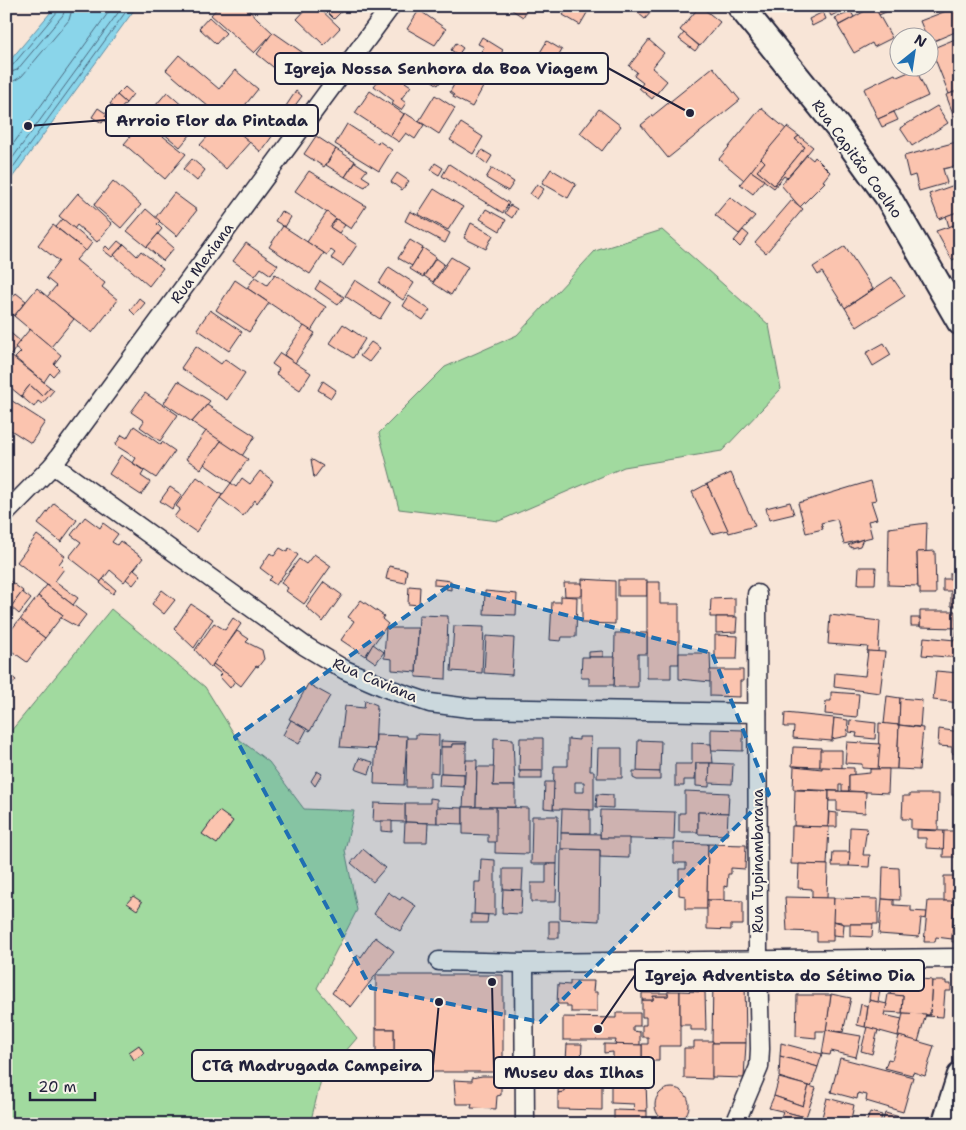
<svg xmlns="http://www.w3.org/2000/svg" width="966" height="1130" font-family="'Shantell Sans',sans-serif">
<rect width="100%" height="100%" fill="#f8e5d7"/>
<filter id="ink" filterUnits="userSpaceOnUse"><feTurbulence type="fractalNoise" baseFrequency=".02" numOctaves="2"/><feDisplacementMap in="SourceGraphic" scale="10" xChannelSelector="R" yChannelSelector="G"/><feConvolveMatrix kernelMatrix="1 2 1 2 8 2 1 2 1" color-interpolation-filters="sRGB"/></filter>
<g filter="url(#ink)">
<g fill="#a1da9f" stroke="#627e6d">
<path d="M 662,230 L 769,325 L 781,389 L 722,451 L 624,467 L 499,521 L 399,509 L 379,433 L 445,367 L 517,335 L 595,251 Z"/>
<path d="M 111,609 L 205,687 L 236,737 L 269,762 L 304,809 L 354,811 L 345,850 L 357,910 L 317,988 L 357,1038 L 321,1080 L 310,1124 L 6,1124 L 6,737 Z"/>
</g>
<path fill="#8ad5ea" stroke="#608da4" d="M 56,6 L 137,6 L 6,186 L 6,65 Z"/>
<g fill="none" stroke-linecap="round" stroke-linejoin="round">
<g stroke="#4c6a81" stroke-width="1">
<path d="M 6,68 L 12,66 L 58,11 L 60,6"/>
<path d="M 6,74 L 17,70 L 63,15 L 66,6"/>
<path d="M 6,82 L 14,81 L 22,76 L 69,20 L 73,6"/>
<path d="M 6,154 L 113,6"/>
<path d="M 6,167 L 123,6"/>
<path d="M 6,177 L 130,6"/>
</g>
</g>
<g fill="#fbc4af" stroke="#22223b" fill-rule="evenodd">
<path d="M 219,6 L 244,6 L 273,33 L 254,53 L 211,15 Z"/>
<path d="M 309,6 L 317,6 L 340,28 L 324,45 L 297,19 Z"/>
<path d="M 321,6 L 347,6 L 334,19 Z"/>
<path d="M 506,6 L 529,6 L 523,17 Z"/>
<path d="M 568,6 L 591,6 L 580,25 L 563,15 Z"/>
<path d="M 630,6 L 643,6 L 651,12 L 645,19 Z"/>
<path d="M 700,6 L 720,22 L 700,46 L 680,30 Z"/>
<path d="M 826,6 L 850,6 L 831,16 Z"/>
<path d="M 874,6 L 899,6 L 879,15 Z"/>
<path d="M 874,6 L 892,38 L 874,47 L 872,43 L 854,53 L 838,26 Z"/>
<path d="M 954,8 L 960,22 L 960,30 L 929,43 L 920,21 Z"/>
<path d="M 419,10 L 446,29 L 435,45 L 407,29 Z"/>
<path d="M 823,12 L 826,19 L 812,26 L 809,19 Z"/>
<path d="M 851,12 L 854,17 L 839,25 L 835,18 Z"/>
<path d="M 209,17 L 226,33 L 216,44 L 199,28 Z"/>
<path d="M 273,32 L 312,59 L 294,84 L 257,54 Z"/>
<path d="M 684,33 L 699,46 L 695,51 L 679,39 Z"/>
<path d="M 482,37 L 503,50 L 493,69 L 476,59 L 484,47 L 478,44 Z"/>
<path d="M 960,37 L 960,90 L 949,94 L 931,49 Z"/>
<path d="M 649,40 L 664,53 L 652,68 L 667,81 L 652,99 L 639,88 L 643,83 L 634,76 L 637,72 L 629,66 Z"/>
<path d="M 547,41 L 562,50 L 549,73 L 533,64 Z"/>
<path d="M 456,43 L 463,48 L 458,55 L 451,50 Z"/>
<path d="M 179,55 L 219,89 L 235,70 L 258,89 L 242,109 L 273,135 L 261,152 L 166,70 Z"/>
<path d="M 397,58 L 413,70 L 405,82 L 411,86 L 401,99 L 406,103 L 401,110 L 392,104 L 394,101 L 374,86 Z"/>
<path d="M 475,59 L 493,69 L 472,107 L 453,97 L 454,95 L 450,92 L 457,79 L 462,82 Z"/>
<path d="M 432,64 L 446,73 L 438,85 L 424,75 Z"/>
<path d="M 713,67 L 740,100 L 668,158 L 641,125 Z"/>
<path d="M 916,69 L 928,96 L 878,119 L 864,89 L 895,74 L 897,77 Z"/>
<path d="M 125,87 L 133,94 L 126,103 L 117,95 Z"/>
<path d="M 960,90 L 960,114 L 954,116 L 946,95 Z"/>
<path d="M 296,91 L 302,96 L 285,119 L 280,115 Z"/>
<path d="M 370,91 L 404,114 L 390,136 L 355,113 Z"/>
<path d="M 167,92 L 185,108 L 181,113 L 189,121 L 193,115 L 201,122 L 180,147 L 145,118 Z"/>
<path d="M 117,95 L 126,103 L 119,111 L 110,104 Z"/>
<path d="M 435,95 L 455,108 L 439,134 L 419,121 Z"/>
<path d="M 937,106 L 948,123 L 912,146 L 900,128 Z"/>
<path d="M 98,108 L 107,114 L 105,117 L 108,114 L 111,116 L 107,123 L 104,120 L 102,123 L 92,117 Z"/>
<path d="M 761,108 L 786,129 L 744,180 L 719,159 Z"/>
<path d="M 599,109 L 621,126 L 602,151 L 580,133 Z"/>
<path d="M 894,112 L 898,120 L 882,127 L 878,119 Z"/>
<path d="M 405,113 L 424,125 L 415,139 L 406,133 L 399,142 L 390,136 Z"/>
<path d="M 145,119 L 156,129 L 155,130 L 186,154 L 165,179 L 124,144 Z"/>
<path d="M 223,119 L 250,142 L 226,169 L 200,145 Z"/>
<path d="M 461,123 L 483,137 L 473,154 L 450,140 Z"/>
<path d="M 347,124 L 378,144 L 379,141 L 392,150 L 379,171 L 335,144 Z"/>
<path d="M 787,127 L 799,136 L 795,139 L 805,147 L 774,185 L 757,171 L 765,162 L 761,158 Z"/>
<path d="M 316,136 L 336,149 L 324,167 L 304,154 Z"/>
<path d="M 799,136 L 813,147 L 787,178 L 784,176 L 774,188 L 751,171 L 761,158 L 765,162 L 757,171 L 774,185 L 805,147 L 795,139 Z"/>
<path d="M 960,141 L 960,165 L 943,169 L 947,183 L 919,191 L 915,175 L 909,177 L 904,156 Z"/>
<path d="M 336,149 L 355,161 L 345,177 L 326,165 Z"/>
<path d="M 482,150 L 492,156 L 487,164 L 478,157 Z"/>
<path d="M 807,155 L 813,160 L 815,157 L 830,172 L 823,181 L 825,182 L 800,207 L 781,185 Z"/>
<path d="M 192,159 L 205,170 L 197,181 L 183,169 Z"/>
<path d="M 355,162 L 367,170 L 362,176 L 370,181 L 365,187 L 345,177 Z"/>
<path d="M 435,163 L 443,168 L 439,175 L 431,170 Z"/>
<path d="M 449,164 L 509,203 L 503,213 L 442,176 Z"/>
<path d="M 492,168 L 514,182 L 508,191 L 486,178 Z"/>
<path d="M 551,169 L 576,184 L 568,198 L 542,183 Z"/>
<path d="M 309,171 L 366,206 L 351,229 L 295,191 Z"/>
<path d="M 751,171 L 764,180 L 753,194 L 740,184 Z"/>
<path d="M 397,173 L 409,181 L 402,190 L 391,182 Z"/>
<path d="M 113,181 L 141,205 L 121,228 L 94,205 Z"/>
<path d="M 960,183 L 960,211 L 939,219 L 929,194 Z"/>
<path d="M 537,184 L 544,189 L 537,199 L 530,194 Z"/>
<path d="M 434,189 L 463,207 L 448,230 L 418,214 Z"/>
<path d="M 78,193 L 112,224 L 97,242 L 77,225 L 74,229 L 59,216 Z"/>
<path d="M 174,193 L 197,210 L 177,236 L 155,218 Z"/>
<path d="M 730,197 L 755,216 L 739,234 L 715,215 Z"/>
<path d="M 792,200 L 803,209 L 766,253 L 755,243 Z"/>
<path d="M 510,205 L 517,209 L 512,218 L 505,213 Z"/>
<path d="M 146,209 L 160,221 L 157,224 L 162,229 L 147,247 L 127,231 Z"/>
<path d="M 486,209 L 506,220 L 500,231 L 480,219 Z"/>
<path d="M 281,211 L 291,217 L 285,227 L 275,221 Z"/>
<path d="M 410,211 L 450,233 L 445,243 L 405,221 Z"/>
<path d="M 960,211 L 960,223 L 949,227 L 946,216 Z"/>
<path d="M 327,212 L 336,219 L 330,227 L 357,245 L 343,266 L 331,258 L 335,253 L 331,250 L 327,255 L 307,242 Z"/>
<path d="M 63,219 L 92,243 L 86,251 L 56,227 Z"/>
<path d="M 336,219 L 345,225 L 339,233 L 330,227 Z"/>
<path d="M 471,223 L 493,235 L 486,249 L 464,238 Z"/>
<path d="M 960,223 L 960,257 L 952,260 L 936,231 Z"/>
<path d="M 53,225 L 85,250 L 76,260 L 105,283 L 102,287 L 118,300 L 92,333 L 47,297 L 56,286 L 46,278 L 59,261 L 38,245 Z"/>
<path d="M 283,226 L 324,253 L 310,274 L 269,247 Z"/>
<path d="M 743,230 L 749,235 L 740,247 L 734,241 Z"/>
<path d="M 158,234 L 174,248 L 163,261 L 147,247 Z"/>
<path d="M 410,240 L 423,248 L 412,266 L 398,258 Z"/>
<path d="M 118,241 L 123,245 L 112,257 L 103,250 L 106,246 L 110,250 Z"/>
<path d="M 246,243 L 278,265 L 271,275 L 261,268 L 255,276 L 233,261 Z"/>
<path d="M 124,244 L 137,256 L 141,251 L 163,268 L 149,286 L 114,255 Z"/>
<path d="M 845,246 L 873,289 L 845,308 L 822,272 L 818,275 L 813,267 Z"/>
<path d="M 423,248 L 436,257 L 423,277 L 410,269 Z"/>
<path d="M 451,257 L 468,267 L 451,295 L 433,283 Z"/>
<path d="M 436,258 L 444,264 L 433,282 L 424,276 Z"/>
<path d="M 389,267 L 414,283 L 403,300 L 379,283 Z"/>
<path d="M 275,274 L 326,307 L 311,331 L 247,288 L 255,277 L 267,285 Z"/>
<path d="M 892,277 L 905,296 L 857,327 L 845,308 Z"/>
<path d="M 235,280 L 269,303 L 249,332 L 216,310 Z"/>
<path d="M 355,280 L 390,303 L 380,319 L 345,296 Z"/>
<path d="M 320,281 L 344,297 L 338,305 L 315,289 Z"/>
<path d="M 37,288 L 74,319 L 51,347 L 14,316 Z"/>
<path d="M 16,293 L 26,301 L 14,316 L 6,309 L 6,306 Z"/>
<path d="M 409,296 L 430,310 L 423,320 L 403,306 Z"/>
<path d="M 139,298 L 145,303 L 135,315 L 130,310 Z"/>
<path d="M 210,310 L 242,332 L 229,351 L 197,329 Z"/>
<path d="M 343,324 L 365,339 L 353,358 L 330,343 Z"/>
<path d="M 304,326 L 315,333 L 295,363 L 284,355 Z"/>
<path d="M 6,329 L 20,341 L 11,355 L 6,351 Z"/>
<path d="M 30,329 L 61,355 L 54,364 L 59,369 L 53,376 L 50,373 L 44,382 L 15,358 L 21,352 L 15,347 Z"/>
<path d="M 371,342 L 380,348 L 369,362 L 360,356 Z"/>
<path d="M 884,343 L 891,355 L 873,366 L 866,353 Z"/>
<path d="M 196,346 L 221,364 L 225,359 L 245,373 L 227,400 L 181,368 Z"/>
<path d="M 280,353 L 311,373 L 300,390 L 276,374 L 279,369 L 272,364 Z"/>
<path d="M 11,356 L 50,387 L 42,396 L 30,385 L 21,396 L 6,384 L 6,362 Z"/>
<path d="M 178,381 L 210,401 L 192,422 L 164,403 Z"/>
<path d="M 323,381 L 336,390 L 331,398 L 318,390 Z"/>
<path d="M 30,385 L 42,396 L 50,387 L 54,390 L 42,404 L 38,401 L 34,407 L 21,396 Z"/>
<path d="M 145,393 L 178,415 L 160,441 L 140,427 L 144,421 L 131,412 Z"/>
<path d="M 6,397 L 45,422 L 31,443 L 6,427 Z"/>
<path d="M 207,405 L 255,436 L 242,456 L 192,422 Z"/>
<path d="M 134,426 L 161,445 L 162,442 L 175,451 L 156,478 L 133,463 L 136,458 L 115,445 L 122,435 L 127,438 Z"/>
<path d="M 206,431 L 221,441 L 201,469 L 186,459 Z"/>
<path d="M 221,441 L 248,459 L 231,483 L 204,464 Z"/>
<path d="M 121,455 L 144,471 L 141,476 L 150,482 L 141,495 L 109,474 Z"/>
<path d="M 311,459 L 323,466 L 314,478 Z"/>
<path d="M 260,471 L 273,481 L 257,503 L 255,500 L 243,516 L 220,498 L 231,483 L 236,487 L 242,478 L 250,484 Z"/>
<path d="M 731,473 L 755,526 L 729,533 L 707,484 Z"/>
<path d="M 197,477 L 222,495 L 196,532 L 174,517 L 180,509 L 176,506 Z"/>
<path d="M 871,481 L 876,500 L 871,501 L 877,519 L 868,521 L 872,537 L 844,544 L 837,519 L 821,523 L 823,529 L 806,533 L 798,503 Z"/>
<path d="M 707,484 L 728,530 L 712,534 L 692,492 Z"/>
<path d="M 170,487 L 182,495 L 172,509 L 160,501 Z"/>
<path d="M 790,502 L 794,514 L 769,520 L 766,508 Z"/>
<path d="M 54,503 L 77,520 L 61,542 L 38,524 Z"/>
<path d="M 85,517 L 100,528 L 103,523 L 118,534 L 112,542 L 117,545 L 120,541 L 143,558 L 124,582 L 110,570 L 101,582 L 69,557 L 81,542 L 71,535 Z"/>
<path d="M 927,523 L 926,552 L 917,552 L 918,586 L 888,585 L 889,528 Z"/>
<path d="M 37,535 L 65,556 L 59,564 L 64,569 L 55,581 L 78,598 L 73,605 L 17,562 Z"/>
<path d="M 863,539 L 860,546 L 852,548 L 848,545 Z"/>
<path d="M 280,548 L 287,552 L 289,548 L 298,555 L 276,585 L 269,580 L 272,577 L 260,568 L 270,553 L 274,556 Z"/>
<path d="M 935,551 L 936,594 L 920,594 L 920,588 L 918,588 L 917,552 Z"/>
<path d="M 314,554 L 331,566 L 304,604 L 286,591 L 288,588 L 281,583 L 299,559 L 306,564 Z"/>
<path d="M 389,566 L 407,570 L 405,583 L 386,579 Z"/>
<path d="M 859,567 L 876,567 L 875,584 L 858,584 Z"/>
<path d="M 134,569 L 141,575 L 133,585 L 126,579 Z"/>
<path d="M 950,573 L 960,573 L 960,606 L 951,606 L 951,591 L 943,591 L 943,579 L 950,579 Z"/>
<path d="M 6,578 L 23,591 L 11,607 L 6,604 Z"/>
<path d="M 103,579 L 116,590 L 113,594 L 100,583 Z"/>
<path d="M 434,579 L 451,581 L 451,590 L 446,589 L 447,586 L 434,585 Z"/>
<path d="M 582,579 L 615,581 L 615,624 L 582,623 Z"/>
<rect x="618" y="580" width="29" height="16"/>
<path d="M 324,582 L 342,595 L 323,622 L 306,607 Z"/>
<path d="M 647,582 L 660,582 L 660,604 L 679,604 L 679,664 L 671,664 L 671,678 L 647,678 Z"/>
<path d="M 564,583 L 582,583 L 582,596 L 565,596 Z"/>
<path d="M 47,585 L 86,615 L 77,627 L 61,618 L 63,615 L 38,596 Z"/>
<path d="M 409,586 L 420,587 L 419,605 L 408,604 Z"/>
<path d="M 162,590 L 175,600 L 164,614 L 152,604 Z"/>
<path d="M 485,591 L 517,594 L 516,615 L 484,614 Z"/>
<path d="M 22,592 L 31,599 L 19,614 L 11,607 Z"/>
<path d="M 38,596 L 63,615 L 45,638 L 20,620 Z"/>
<path d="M 561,596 L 577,597 L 576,637 L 562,637 L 561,641 L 550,640 L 552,602 L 561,602 Z"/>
<path d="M 735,598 L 735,617 L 710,617 L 711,599 Z"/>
<path d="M 361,600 L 384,616 L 382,619 L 388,624 L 365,656 L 341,640 L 354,621 L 348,617 Z"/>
<path d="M 191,604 L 213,619 L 194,648 L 174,629 Z"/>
<path d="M 920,611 L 955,611 L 956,628 L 920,627 Z"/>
<path d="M 419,615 L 448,616 L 446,679 L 416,677 Z"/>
<path d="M 830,615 L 880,621 L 878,652 L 867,651 L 868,647 L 828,644 Z"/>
<path d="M 716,617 L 737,617 L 736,632 L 716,633 Z"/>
<path d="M 233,618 L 241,624 L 211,668 L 195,650 L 214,623 L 225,630 Z"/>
<rect x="911" y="618" width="9" height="8"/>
<path d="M 20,619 L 45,638 L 27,662 L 6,647 L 6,636 Z"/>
<path d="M 957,622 L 960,622 L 960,658 L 922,655 L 924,637 L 955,640 Z"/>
<path d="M 454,626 L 484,627 L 482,673 L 451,671 Z"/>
<path d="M 386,628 L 418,628 L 416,672 L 392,670 L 392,659 L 384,658 Z"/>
<path d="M 237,631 L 249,639 L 246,642 L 262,650 L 264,659 L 258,667 L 256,666 L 241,686 L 213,664 Z"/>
<path d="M 615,633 L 647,633 L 647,654 L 638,654 L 638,687 L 614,687 Z"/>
<path d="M 715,635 L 738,636 L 737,659 L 715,659 Z"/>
<path d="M 486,636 L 514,638 L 512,675 L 484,673 Z"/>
<path d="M 373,644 L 384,652 L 376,663 L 366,656 Z"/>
<path d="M 603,651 L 603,657 L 589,657 L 589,652 Z"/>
<path d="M 868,651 L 885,652 L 880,693 L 834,687 L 835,673 L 865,676 Z"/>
<path d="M 679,653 L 710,653 L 711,682 L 679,679 Z"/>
<path d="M 582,657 L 615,657 L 614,685 L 589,685 L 589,678 L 581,678 Z"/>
<path d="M 213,664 L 232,677 L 235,681 L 230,688 L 219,676 L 221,674 L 212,666 Z"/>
<path d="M 710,670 L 743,670 L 743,681 L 740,681 L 740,697 L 710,696 Z"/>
<path d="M 936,671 L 959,673 L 960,703 L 933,700 Z"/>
<path d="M 6,672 L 16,680 L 6,692 Z"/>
<path d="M 308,684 L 330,696 L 310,731 L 289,719 Z"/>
<path d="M 831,692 L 859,694 L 857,717 L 825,714 L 826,701 L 831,701 Z"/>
<path d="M 887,696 L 900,698 L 899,725 L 884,724 Z"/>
<path d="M 900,698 L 922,700 L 920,727 L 899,725 Z"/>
<path d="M 365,700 L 377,705 L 375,749 L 340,747 L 345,706 L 364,708 Z"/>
<path d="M 785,713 L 834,718 L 832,741 L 793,738 L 794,727 L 784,727 Z"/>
<path d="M 834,718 L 848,720 L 847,736 L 832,739 Z"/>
<path d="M 291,720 L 307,729 L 299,744 L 283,735 Z"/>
<path d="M 850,720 L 876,723 L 875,739 L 856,737 L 857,733 L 849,732 Z"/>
<path d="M 879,723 L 899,725 L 897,769 L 878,769 Z"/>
<path d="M 899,725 L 923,728 L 919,770 L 897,769 Z"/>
<path d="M 711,729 L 743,730 L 743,751 L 711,750 Z"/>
<path d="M 939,729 L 960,732 L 960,762 L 956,762 L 957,754 L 952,753 L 952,747 L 938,746 Z"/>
<path d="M 416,734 L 439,735 L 438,773 L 430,772 L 430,787 L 406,787 L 407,738 L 416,738 Z"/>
<path d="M 376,735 L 407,736 L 404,785 L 374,784 Z"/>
<path d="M 579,737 L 591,737 L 590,771 L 594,771 L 594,810 L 553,809 L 554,766 L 568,766 L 568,739 L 579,740 ZM 575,782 L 584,782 L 584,792 L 575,792 Z"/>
<path d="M 494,738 L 513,739 L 515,786 L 493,786 Z"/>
<path d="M 520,738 L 543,738 L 543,771 L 519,771 Z"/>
<path d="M 638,740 L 661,741 L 660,772 L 637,772 Z"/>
<path d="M 441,741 L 467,742 L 466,744 L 452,744 L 452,747 L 441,747 Z"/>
<path d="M 847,742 L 880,744 L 878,769 L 862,768 L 862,764 L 845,763 Z"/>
<path d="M 692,743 L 711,744 L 713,763 L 696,763 L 695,780 L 684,780 L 684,786 L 675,786 L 675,764 L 692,764 Z"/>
<path d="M 452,744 L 466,744 L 466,774 L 441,773 L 441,747 L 452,747 Z"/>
<path d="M 793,747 L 821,748 L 820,767 L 792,766 Z"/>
<path d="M 598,748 L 622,748 L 622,778 L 597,778 Z"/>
<path d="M 820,750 L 842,750 L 842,768 L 820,767 Z"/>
<path d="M 359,758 L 373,762 L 369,774 L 355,769 Z"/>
<path d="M 466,760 L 477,760 L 476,807 L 463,807 Z"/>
<path d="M 696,763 L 710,763 L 709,787 L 696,786 Z"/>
<path d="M 710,763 L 733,764 L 732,784 L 709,783 Z"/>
<path d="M 794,766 L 822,769 L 822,767 L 854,768 L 854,775 L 849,775 L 849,791 L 842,791 L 842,785 L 839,785 L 839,791 L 793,789 Z"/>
<path d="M 477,767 L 494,767 L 493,786 L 515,786 L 515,807 L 476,807 Z"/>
<path d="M 870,769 L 889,769 L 888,793 L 849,791 L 849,775 L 870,773 Z"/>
<path d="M 317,771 L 322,774 L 315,786 L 311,781 Z"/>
<rect x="520" y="771" width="22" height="8"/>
<path d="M 633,771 L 660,772 L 660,780 L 637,780 L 633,778 Z"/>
<path d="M 440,773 L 464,774 L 464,787 L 439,786 Z"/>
<path d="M 545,782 L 554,782 L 553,809 L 544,808 Z"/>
<rect x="952" y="784" width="8" height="11"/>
<path d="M 795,790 L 829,791 L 828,827 L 794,826 Z"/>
<path d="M 685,791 L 729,793 L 728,813 L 698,812 L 698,832 L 679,832 L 679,813 L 685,813 Z"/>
<path d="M 829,791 L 866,792 L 865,813 L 837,811 L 837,801 L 829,801 Z"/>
<path d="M 597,794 L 613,795 L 613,808 L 596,807 Z"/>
<path d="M 910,794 L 939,794 L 938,830 L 911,829 L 911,819 L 902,819 L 903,796 L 910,796 Z"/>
<path d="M 430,798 L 437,799 L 437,823 L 405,822 L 405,803 L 430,803 Z"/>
<path d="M 374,803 L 405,804 L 405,822 L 373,821 Z"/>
<path d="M 437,807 L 463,808 L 463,824 L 437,823 Z"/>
<path d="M 496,807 L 528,808 L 528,854 L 495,853 Z"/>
<path d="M 496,807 L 496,842 L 488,842 L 488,835 L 463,834 L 463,807 Z"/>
<path d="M 562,809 L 590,810 L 590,833 L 561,833 Z"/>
<path d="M 601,810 L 675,812 L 674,840 L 600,838 Z"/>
<path d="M 219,811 L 233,821 L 217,844 L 202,834 Z"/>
<path d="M 698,812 L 728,813 L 727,835 L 698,834 Z"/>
<path d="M 829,812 L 837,813 L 837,827 L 828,827 Z"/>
<path d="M 532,816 L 558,816 L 557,864 L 531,864 Z"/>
<path d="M 381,821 L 392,821 L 392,832 L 381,831 Z"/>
<path d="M 405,822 L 428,823 L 427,842 L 404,842 Z"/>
<path d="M 792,826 L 829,827 L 827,865 L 791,864 Z"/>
<path d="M 850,827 L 867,828 L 863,855 L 870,855 L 869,867 L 849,866 Z"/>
<path d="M 917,830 L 944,831 L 944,849 L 926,848 L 926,838 L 917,838 Z"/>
<path d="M 944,831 L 960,831 L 960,857 L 943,857 Z"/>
<path d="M 561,833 L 600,834 L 600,838 L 629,838 L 629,858 L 600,857 L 600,850 L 561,849 Z"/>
<path d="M 674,843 L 708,844 L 707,909 L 685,909 L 685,896 L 679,895 L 679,869 L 686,869 L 686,863 L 674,863 Z"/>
<path d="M 708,844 L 746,845 L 745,869 L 731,868 L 731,874 L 728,874 L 727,887 L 724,886 L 724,900 L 707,900 Z"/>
<path d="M 363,849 L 385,868 L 373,882 L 351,863 Z"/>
<path d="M 561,849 L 600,850 L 599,921 L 560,919 Z"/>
<path d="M 833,852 L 850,852 L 849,866 L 832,866 Z"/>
<path d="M 481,859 L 495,860 L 495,915 L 474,914 L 475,882 L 480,882 Z"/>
<path d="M 546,864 L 557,864 L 556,902 L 531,902 L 531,883 L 546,883 Z"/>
<path d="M 799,864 L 828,865 L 827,898 L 812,898 L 812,889 L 798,888 Z"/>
<path d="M 883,867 L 899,868 L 900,900 L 882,899 Z"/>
<path d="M 503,869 L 523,869 L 522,890 L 503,889 Z"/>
<path d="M 944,876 L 960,876 L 960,902 L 944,901 Z"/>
<path d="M 503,889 L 522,890 L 521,914 L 502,913 Z"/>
<path d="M 388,892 L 400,900 L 402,897 L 416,906 L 400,931 L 374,914 Z"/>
<path d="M 133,896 L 142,902 L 137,910 L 127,903 Z"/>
<path d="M 785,897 L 834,898 L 833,941 L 817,941 L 817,932 L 787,931 Z"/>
<path d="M 834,898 L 878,899 L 878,924 L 841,924 L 841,922 L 833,921 Z"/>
<path d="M 882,899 L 894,900 L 894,905 L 911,906 L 911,911 L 927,912 L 926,919 L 921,918 L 919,937 L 879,934 Z"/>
<path d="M 707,900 L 743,901 L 743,925 L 731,925 L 731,930 L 707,929 Z"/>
<path d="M 928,901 L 954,901 L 952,939 L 936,937 L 935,942 L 924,942 Z"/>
<path d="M 954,901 L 960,902 L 960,942 L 952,942 Z"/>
<path d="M 471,914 L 488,915 L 487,923 L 471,923 Z"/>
<rect x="549" y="921" width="10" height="17"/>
<path d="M 833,921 L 844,924 L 843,936 L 833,935 Z"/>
<path d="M 850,924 L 873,924 L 872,937 L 850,936 Z"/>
<path d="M 375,937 L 394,951 L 351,1007 L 332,993 L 358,955 L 361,957 Z"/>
<path d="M 376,975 L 503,975 L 503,1072 L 394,1072 L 394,1029 L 376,1029 Z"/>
<path d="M 921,979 L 932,980 L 930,1015 L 902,1013 L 903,996 L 890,995 L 891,984 L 920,986 Z"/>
<path d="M 570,981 L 594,981 L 593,992 L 597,992 L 597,1012 L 571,1012 L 571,1007 L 567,1007 L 567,1004 L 557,1004 L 558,984 L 570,985 Z"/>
<path d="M 713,981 L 745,981 L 746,1043 L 712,1043 Z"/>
<path d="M 932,981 L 946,981 L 946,984 L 951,984 L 951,991 L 945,991 L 943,1017 L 925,1016 L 930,1015 Z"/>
<path d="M 881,984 L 878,1002 L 869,1000 L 871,985 Z"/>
<path d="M 668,991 L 680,991 L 680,1046 L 659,1046 L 659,1061 L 642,1061 L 642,1044 L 648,1044 L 648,1037 L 642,1037 L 642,1025 L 646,1025 L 646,1017 L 642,1017 L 642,1000 L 653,1000 L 653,996 L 668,996 Z"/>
<path d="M 680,991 L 705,992 L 706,1030 L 691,1030 L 691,1025 L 680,1025 Z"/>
<path d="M 642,993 L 668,993 L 668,996 L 653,996 L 653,1000 L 642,1000 Z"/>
<path d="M 831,994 L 851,998 L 843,1032 L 826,1030 Z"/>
<path d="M 888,994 L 903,996 L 902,1013 L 885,1012 Z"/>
<path d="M 797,995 L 831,995 L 826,1031 L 816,1031 L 816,1038 L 796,1036 Z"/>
<path d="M 869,1000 L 887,1004 L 884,1015 L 902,1019 L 898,1036 L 865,1027 Z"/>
<path d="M 861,1004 L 868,1006 L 865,1027 L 857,1025 Z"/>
<path d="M 616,1013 L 640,1013 L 640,1026 L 633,1026 L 633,1031 L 640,1032 L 640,1045 L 615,1045 L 616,1040 L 563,1040 L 563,1017 L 616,1018 Z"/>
<path d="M 903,1013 L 926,1014 L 918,1042 L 898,1036 Z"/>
<path d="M 867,1027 L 878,1030 L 872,1054 L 861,1051 Z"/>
<rect x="376" y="1029" width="18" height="41"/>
<path d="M 826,1030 L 861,1036 L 856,1057 L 831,1051 L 830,1055 L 822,1054 Z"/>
<path d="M 899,1036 L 934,1046 L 925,1076 L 913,1072 L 912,1075 L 885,1068 L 888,1059 L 892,1060 Z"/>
<path d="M 694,1041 L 713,1041 L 712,1079 L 684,1078 L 684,1048 L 694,1048 Z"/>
<path d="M 712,1043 L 746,1043 L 744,1078 L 712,1077 Z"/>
<path d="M 781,1043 L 822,1054 L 818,1067 L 780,1056 Z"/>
<path d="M 567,1044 L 582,1044 L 581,1061 L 613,1062 L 613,1078 L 546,1076 L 546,1061 L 566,1061 Z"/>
<path d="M 604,1044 L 642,1045 L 642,1078 L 613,1078 L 613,1052 L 604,1053 Z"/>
<path d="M 139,1045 L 144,1053 L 134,1060 L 129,1052 Z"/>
<path d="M 780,1056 L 818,1067 L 811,1087 L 779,1077 Z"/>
<path d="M 840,1058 L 913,1077 L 903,1112 L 866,1101 L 867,1095 L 858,1093 L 857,1099 L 831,1092 Z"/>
<path d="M 482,1076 L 501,1076 L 501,1095 L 497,1096 L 496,1109 L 471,1108 L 472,1104 L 456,1104 L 454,1080 L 472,1081 L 472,1078 Z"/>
<path d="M 559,1076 L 565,1076 L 564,1092 L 558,1093 Z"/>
<path d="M 565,1076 L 577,1077 L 577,1082 L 585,1082 L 586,1077 L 602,1078 L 602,1110 L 558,1109 L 558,1093 L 564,1092 Z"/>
<path d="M 779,1078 L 809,1086 L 803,1106 L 774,1096 Z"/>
<path d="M 611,1080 L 646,1082 L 647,1111 L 633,1111 L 634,1104 L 611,1103 Z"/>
<path d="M 809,1086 L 816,1088 L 806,1117 L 769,1108 L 774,1096 L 803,1106 Z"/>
<circle cx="672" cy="1105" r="17"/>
<path d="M 827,1098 L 854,1105 L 850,1124 L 821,1121 Z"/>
<path d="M 614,1110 L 647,1111 L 647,1124 L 614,1124 Z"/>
<path d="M 783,1111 L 826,1123 L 826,1124 L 779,1124 Z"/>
<path d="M 870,1112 L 882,1115 L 880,1124 L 866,1124 Z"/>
<path d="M 885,1113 L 922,1123 L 922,1124 L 882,1124 Z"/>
</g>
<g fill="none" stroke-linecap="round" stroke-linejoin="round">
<defs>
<g id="street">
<path d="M 53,465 L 305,646 L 345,670 L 389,689 L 430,703 L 469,708 L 757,713"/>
<path d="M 6,513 L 53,465 L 391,6"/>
<path d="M 439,961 L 524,963 L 960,958"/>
<path d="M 524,963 L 525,1124"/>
<path d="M 735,1124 L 759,1067 L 760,1049 L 758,959 L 757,594"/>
</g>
<g id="secondary">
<path d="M 740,6 L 840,130 L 888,197 L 960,322"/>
<path d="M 945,1124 L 960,1076"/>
</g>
</defs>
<use href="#street" stroke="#22223b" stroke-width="21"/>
<use href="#secondary" stroke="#22223b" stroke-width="29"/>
<use href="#street" stroke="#f7f3e8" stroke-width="18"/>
<use href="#secondary" stroke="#f7f3e8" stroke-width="25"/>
</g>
</g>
<path fill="#1f6fb2" fill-opacity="0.2" stroke="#1f6fb2" stroke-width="4" stroke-dasharray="10 6" stroke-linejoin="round" d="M 450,585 L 712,653 L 769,794 L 540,1022 L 371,988 L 235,737 Z"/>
<g text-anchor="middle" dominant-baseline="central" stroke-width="4" stroke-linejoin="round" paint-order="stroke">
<g font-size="15" fill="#22223b" stroke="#f7f3e8">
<text transform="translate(857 159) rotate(54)">Rua Capitão Coelho</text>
<text transform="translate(202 263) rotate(-54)">Rua Mexiana</text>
<text transform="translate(375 680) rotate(23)">Rua Caviana</text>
<text transform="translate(758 861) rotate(-90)">Rua Tupinambarana</text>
</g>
</g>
<path fill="none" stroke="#22223b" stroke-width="2" d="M690 113L608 68M28 126L106 120M598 1029L635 975M439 1002L433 1066M492 982L494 1072"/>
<g fill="#22223b" stroke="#f7f3e8" stroke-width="2">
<circle cx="690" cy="113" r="5"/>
<circle cx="28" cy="126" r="5"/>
<circle cx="598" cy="1029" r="5"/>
<circle cx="439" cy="1002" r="5"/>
<circle cx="492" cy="982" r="5"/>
</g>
<g fill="#f7f3e8" stroke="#22223b" stroke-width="2">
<rect x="275" y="53" width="333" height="31" rx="5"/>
<rect x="106" y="105" width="212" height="31" rx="5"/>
<rect x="635" y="960" width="289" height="31" rx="5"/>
<rect x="192" y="1050" width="241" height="31" rx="5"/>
<rect x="494" y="1057" width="160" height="31" rx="5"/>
</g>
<g font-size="16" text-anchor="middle" font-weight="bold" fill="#22223b">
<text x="441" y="74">Igreja Nossa Senhora da Boa Viagem</text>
<text x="212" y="126">Arroio Flor da Pintada</text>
<text x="780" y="981">Igreja Adventista do Sétimo Dia</text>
<text x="312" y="1071">CTG Madrugada Campeira</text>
<text x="574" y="1078">Museu das Ilhas</text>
</g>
<rect width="966" height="1130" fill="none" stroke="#f7f3e8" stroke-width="25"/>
<rect x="12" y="12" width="941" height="1105" fill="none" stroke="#22223b" stroke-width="2" filter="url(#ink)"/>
<g transform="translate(914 52) rotate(30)"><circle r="24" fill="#f7f3e8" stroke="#a29fa3"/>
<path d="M0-4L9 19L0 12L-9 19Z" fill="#1f6fb2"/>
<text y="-8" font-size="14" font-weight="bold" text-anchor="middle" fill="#22223b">N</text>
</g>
<path d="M30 1092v8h65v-8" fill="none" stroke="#22223b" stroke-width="2.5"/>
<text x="38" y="1092" font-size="15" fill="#22223b" stroke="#f7f3e8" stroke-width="4" paint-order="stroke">20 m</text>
</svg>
